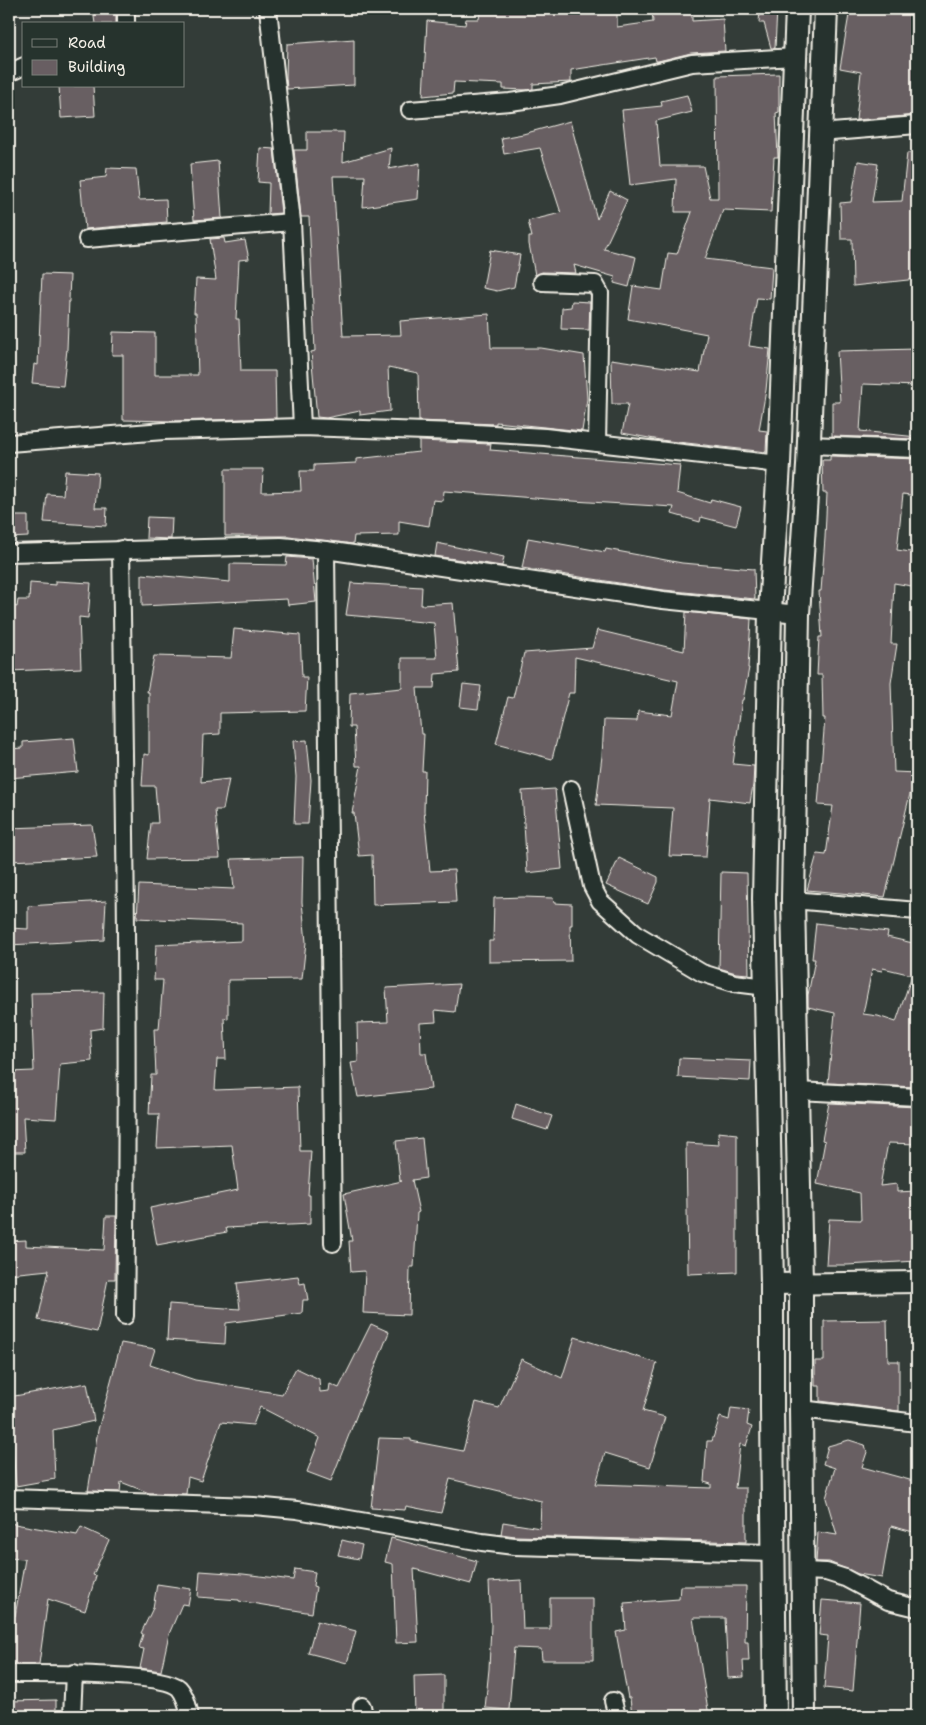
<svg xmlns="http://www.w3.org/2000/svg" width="926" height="1725" font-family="'Shantell Sans',sans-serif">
<rect width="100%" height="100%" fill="#333c38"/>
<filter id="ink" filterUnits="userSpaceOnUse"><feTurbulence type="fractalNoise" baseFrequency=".02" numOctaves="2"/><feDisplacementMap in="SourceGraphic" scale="10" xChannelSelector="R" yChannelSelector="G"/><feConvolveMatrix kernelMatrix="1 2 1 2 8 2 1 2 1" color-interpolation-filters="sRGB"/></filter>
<g filter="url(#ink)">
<g fill="#685e62" stroke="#f4f1e8" fill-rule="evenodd">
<path d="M 93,9 L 116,9 L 116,24 L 95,24 Z"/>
<path d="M 481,9 L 617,9 L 617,27 L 653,22 L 652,9 L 692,9 L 692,21 L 723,19 L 725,51 L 691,53 L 658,61 L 656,61 L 655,57 L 571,70 L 571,82 L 533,84 L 533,89 L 526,90 L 503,89 L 503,84 L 454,82 L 453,93 L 423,96 L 427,21 L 465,25 L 466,19 L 479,19 Z"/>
<path d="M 760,9 L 777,9 L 775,48 L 771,48 L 764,23 L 759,23 Z"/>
<path d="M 850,9 L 917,9 L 917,115 L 856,120 L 861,72 L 840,68 Z"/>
<path d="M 354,39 L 354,85 L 287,89 L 286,77 L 287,44 Z"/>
<path d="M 779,74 L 779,112 L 776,113 L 778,157 L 774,157 L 771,212 L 723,210 L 705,259 L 772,267 L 770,299 L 757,298 L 749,346 L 770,349 L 766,390 L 759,430 L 767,431 L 766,452 L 660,440 L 622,433 L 628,404 L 612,404 L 611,359 L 700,372 L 707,334 L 628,319 L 633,286 L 662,290 L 668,253 L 677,254 L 692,212 L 675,212 L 676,179 L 630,185 L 622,110 L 662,106 L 661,101 L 687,95 L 692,112 L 656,121 L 660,166 L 703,166 L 710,198 L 718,198 L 717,76 Z"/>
<path d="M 59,86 L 93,86 L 95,116 L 61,118 Z"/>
<path d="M 570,121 L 597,219 L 610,191 L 627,200 L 604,249 L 636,257 L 629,287 L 614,283 L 615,277 L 574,265 L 576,273 L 542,272 L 535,275 L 529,244 L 529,237 L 532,237 L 528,221 L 561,213 L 540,148 L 504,154 L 501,138 L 523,134 Z"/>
<path d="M 307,132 L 344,132 L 343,162 L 391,148 L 389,169 L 420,163 L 418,199 L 363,207 L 365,176 L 333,176 L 343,336 L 401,335 L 400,321 L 489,314 L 491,348 L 541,348 L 584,355 L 587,399 L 582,431 L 496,422 L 496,424 L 419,421 L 418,373 L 388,367 L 390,411 L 360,415 L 360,411 L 326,418 L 317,417 L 311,352 L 315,351 L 309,217 L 301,217 L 294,150 L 307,150 Z"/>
<path d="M 260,148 L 274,149 L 281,213 L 268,214 L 269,183 L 258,182 Z"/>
<path d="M 907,153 L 917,153 L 917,279 L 853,286 L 852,239 L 841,239 L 840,203 L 851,202 L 858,161 L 878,164 L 872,202 L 902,201 Z"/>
<path d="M 218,161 L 222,218 L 194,220 L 190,164 Z"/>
<path d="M 107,168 L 136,169 L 139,200 L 166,199 L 167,222 L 85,229 L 80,180 L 106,177 Z"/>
<path d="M 224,238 L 225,243 L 245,240 L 249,259 L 239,260 L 236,319 L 239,319 L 241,371 L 275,371 L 276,418 L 173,421 L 123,420 L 123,355 L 112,355 L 113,332 L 155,333 L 155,375 L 198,375 L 196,313 L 194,313 L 196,279 L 216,280 L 210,239 Z"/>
<path d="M 490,250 L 520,255 L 514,287 L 497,291 L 483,288 Z"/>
<path d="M 42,274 L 70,275 L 67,349 L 63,386 L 32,383 L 34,364 L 38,365 Z"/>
<path d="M 572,301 L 590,302 L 589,330 L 561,329 L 562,308 L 571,307 Z"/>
<path d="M 917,349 L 917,386 L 863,384 L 860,431 L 917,437 L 917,439 L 832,436 L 832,402 L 840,402 L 837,351 Z"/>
<path d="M 419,441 L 491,444 L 490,450 L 680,465 L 677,493 L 710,503 L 711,499 L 741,507 L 736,526 L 701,517 L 700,522 L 672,514 L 674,507 L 573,501 L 444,491 L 443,501 L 433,500 L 429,526 L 399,521 L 399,535 L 354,536 L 353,544 L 289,536 L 225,536 L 225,469 L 263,469 L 262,492 L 301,491 L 300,471 L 314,471 L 314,465 L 356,463 L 356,459 L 419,452 Z"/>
<path d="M 830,456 L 917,459 L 917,496 L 903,494 L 897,550 L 917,553 L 917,587 L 894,583 L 891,644 L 897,644 L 891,683 L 894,772 L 917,773 L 917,795 L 910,794 L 885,897 L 807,890 L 817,854 L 826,855 L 833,806 L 818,805 L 825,718 L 823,718 L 822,675 L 817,675 L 819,637 L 822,637 L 819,591 L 821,591 L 825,538 L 827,493 L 823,493 L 822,460 L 830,460 Z"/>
<path d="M 65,471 L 98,473 L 95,508 L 107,508 L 106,526 L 44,522 L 47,494 L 63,495 Z"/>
<path d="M 9,516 L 28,516 L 28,537 L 9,538 Z"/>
<path d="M 147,517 L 172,518 L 171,539 L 146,538 Z"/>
<path d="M 528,538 L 605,552 L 606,549 L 682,563 L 754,569 L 755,599 L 664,590 L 522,568 Z"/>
<path d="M 437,543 L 504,557 L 502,566 L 435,556 Z"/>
<path d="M 287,557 L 312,559 L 316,602 L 288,605 L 287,599 L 142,606 L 142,574 L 230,582 L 230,564 L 286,565 Z"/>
<path d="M 56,581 L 91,583 L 88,618 L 79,617 L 81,668 L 9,671 L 9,605 L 17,607 L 18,600 L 29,600 L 30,583 L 56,585 Z"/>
<path d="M 351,583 L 422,587 L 421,605 L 453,603 L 459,672 L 435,674 L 434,688 L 417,688 L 421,734 L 424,734 L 422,771 L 425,771 L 424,811 L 430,871 L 454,870 L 456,902 L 373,905 L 372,855 L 359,856 L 354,813 L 352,813 L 361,766 L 356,766 L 354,727 L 349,727 L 350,693 L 402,688 L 402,658 L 437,658 L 434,623 L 346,615 Z"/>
<path d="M 686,612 L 751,619 L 748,668 L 749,668 L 743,700 L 742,700 L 733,764 L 754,766 L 753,785 L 750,803 L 710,798 L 706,857 L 669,856 L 673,808 L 596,805 L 602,756 L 604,720 L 637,721 L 638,711 L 672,715 L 678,681 L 575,657 L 574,693 L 569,693 L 552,759 L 496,744 L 508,697 L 513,698 L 524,653 L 592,648 L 597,630 L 684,651 Z"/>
<path d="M 234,629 L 300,635 L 302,677 L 307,677 L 305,711 L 220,713 L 220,734 L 203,735 L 201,782 L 229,779 L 223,810 L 215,810 L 220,858 L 147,859 L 151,823 L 158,823 L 155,786 L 142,786 L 144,754 L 149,755 L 149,692 L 147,692 L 154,656 L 231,658 Z"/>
<path d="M 463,684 L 481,686 L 478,709 L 460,707 Z"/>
<path d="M 74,738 L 78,772 L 9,778 L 9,749 L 23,748 L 23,742 Z"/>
<path d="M 307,740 L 311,780 L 308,824 L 294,824 L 296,777 L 293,741 Z"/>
<path d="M 555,789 L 562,869 L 527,873 L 522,791 Z"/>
<path d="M 92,825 L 97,857 L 9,861 L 9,828 Z"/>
<path d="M 303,857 L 302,902 L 306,942 L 302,979 L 228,980 L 228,1019 L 224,1018 L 226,1059 L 217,1059 L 215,1090 L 298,1087 L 300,1151 L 311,1151 L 308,1195 L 310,1195 L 310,1224 L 226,1228 L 227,1232 L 157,1245 L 150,1208 L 238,1190 L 232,1145 L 157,1148 L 159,1114 L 149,1114 L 151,1075 L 156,1075 L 154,1029 L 159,1029 L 163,980 L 154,980 L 156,945 L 242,941 L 242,923 L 137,918 L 139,885 L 234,889 L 231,859 Z"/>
<path d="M 619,858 L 658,877 L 658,882 L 648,904 L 606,885 Z"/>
<path d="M 721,872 L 747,873 L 749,974 L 736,973 L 719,968 Z"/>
<path d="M 523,897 L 553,898 L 554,903 L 572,904 L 572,925 L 570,925 L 571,961 L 489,962 L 489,941 L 493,941 L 494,898 Z"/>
<path d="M 106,901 L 104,940 L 9,945 L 9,928 L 28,929 L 28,906 Z"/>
<path d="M 816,923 L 888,932 L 887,937 L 917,944 L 917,1087 L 828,1083 L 835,1013 L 808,1007 L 808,995 L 815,959 L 812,959 ZM 883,968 L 912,975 L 896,1022 L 878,1016 L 863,1014 L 872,969 L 882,971 Z"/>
<path d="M 459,984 L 455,1012 L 435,1010 L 436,1022 L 420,1023 L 421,1053 L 426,1053 L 431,1089 L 358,1097 L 351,1063 L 358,1062 L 357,1023 L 388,1022 L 386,988 Z"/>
<path d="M 104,992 L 103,1028 L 90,1030 L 92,1061 L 60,1064 L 56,1119 L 23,1117 L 25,1152 L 9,1152 L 9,1072 L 34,1071 L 31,993 Z"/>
<path d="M 679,1058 L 751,1061 L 750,1081 L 678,1077 Z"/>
<path d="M 829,1103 L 917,1107 L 917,1144 L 888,1143 L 880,1186 L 897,1184 L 897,1192 L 917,1191 L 917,1261 L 847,1265 L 826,1265 L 829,1219 L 861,1220 L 860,1193 L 817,1184 L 825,1141 L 822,1140 Z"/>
<path d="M 516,1104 L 552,1116 L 547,1130 L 512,1119 Z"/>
<path d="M 718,1132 L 737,1134 L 737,1272 L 688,1274 L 686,1143 L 719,1145 Z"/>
<path d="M 422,1138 L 426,1178 L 412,1180 L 419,1212 L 417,1213 L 414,1267 L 410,1267 L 409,1315 L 363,1313 L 365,1271 L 351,1272 L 349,1241 L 352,1241 L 344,1194 L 402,1181 L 400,1181 L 396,1141 Z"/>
<path d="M 106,1216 L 116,1216 L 115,1279 L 108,1279 L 97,1332 L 38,1320 L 49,1270 L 9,1274 L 9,1241 L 26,1240 L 26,1246 L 104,1250 Z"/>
<path d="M 298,1276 L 300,1284 L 305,1283 L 308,1300 L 303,1300 L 302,1313 L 226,1323 L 225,1344 L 167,1340 L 169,1304 L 240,1309 L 237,1283 Z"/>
<path d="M 887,1320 L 888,1361 L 899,1361 L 899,1411 L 820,1401 L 820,1386 L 815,1386 L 815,1361 L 824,1361 L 824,1321 Z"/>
<path d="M 371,1324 L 389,1332 L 331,1481 L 307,1472 L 320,1438 L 260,1407 L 253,1425 L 221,1422 L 201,1481 L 188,1477 L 186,1494 L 149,1493 L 121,1482 L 120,1492 L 88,1491 L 98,1430 L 121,1343 L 155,1349 L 150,1365 L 195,1380 L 282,1394 L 296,1368 L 319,1379 L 320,1392 L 329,1391 L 330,1384 L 339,1388 Z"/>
<path d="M 575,1337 L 657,1363 L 643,1411 L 665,1417 L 650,1467 L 605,1453 L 596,1484 L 711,1488 L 711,1484 L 704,1482 L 707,1441 L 712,1441 L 720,1417 L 729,1420 L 731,1408 L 749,1410 L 747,1425 L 752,1427 L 746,1446 L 740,1444 L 735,1488 L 746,1488 L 746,1542 L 515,1536 L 501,1534 L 503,1522 L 540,1528 L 541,1501 L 450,1479 L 441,1513 L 406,1506 L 405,1510 L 371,1508 L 379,1438 L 411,1439 L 411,1441 L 463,1451 L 476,1402 L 499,1408 L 521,1359 L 562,1378 Z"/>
<path d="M 87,1383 L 94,1421 L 53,1430 L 55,1479 L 16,1486 L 9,1397 Z"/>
<path d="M 849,1440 L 865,1445 L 867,1452 L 862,1467 L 917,1482 L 917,1533 L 891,1526 L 882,1578 L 858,1574 L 829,1562 L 816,1562 L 818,1532 L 837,1535 L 826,1498 L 835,1468 L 823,1464 L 828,1446 Z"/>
<path d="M 9,1523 L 77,1535 L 81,1527 L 109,1540 L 93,1575 L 96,1576 L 85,1611 L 48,1599 L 39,1664 L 9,1664 L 9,1637 L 12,1615 L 15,1616 L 25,1559 L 9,1558 Z"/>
<path d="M 391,1538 L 477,1561 L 471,1584 L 414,1569 L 418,1642 L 396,1643 L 393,1564 L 385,1562 Z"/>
<path d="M 342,1540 L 362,1545 L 359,1559 L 338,1555 Z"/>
<path d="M 295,1569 L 315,1572 L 313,1586 L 316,1587 L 312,1613 L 239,1601 L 239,1600 L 198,1597 L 200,1571 L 243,1574 L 293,1580 Z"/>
<path d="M 521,1580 L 523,1629 L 550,1629 L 550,1598 L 593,1598 L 593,1660 L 542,1660 L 541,1649 L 514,1648 L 509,1710 L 485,1708 L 489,1669 L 491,1625 L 489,1582 Z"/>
<path d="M 157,1584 L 191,1589 L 188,1605 L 182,1604 L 169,1634 L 161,1671 L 140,1668 L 144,1649 L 139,1648 L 143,1634 L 141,1633 L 153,1608 Z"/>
<path d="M 680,1586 L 746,1586 L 745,1642 L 748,1642 L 749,1661 L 743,1661 L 744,1677 L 728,1678 L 725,1618 L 693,1618 L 709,1716 L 632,1716 L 630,1698 L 628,1698 L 616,1632 L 626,1630 L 624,1603 L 679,1599 Z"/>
<path d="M 822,1600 L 860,1603 L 853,1691 L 824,1688 L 828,1636 L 819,1635 Z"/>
<path d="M 317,1621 L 356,1631 L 347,1663 L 308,1653 Z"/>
<path d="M 444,1675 L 444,1716 L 415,1716 L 414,1676 Z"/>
<path d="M 56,1700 L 56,1716 L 9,1716 L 9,1701 Z"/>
</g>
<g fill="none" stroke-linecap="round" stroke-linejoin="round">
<defs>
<g id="minor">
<path d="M 126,9 L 126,24"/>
<path d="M 268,9 L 292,222 L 302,427"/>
<path d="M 9,73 L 24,66"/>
<path d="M 410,110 L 510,102 L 560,95 L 692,63 L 795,57"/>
<path d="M 820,133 L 917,125"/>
<path d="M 87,239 L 292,222"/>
<path d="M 542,282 L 595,284 L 600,293 L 597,443"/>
<path d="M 9,443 L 164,431 L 302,427 L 457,432 L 545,437 L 779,464"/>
<path d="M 808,445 L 917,449"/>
<path d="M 121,549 C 125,805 129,1060 125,1316"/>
<path d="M 326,550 L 333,1243"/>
<path d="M 9,553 L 281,546 L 326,550 L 663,600 L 798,614"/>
<path d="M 571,789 L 592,886 L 600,901 L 638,935 L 702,973 L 734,983 L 767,987"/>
<path d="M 793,900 L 917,911"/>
<path d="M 797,1091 L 917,1097"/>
<path d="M 801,1409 L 917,1423"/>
<path d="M 9,1498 L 254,1506 L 297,1510 L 482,1542 L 514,1546 L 774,1553"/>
<path d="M 804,1571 L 826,1572 L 845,1578 L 888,1601 L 917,1608"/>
<path d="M 9,1674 C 37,1674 162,1672 179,1688 C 186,1696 188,1707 190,1716"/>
<path d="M 613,1701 L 617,1716"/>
<path d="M 362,1706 L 364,1716"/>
<path d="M 72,1716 L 74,1673"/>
</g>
<path id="tertiary" d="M 772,1284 L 917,1282"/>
<g id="secondary">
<path d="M 775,1716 L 772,1408 L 772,1284 L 764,899 L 770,611 L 779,464 L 797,9"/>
<path d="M 804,1716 L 801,1409 L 801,1282 L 793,900 L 798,614 L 808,466 L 826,9"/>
</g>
</defs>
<use href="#minor" stroke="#f4f1e8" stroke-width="20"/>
<use href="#tertiary" stroke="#f4f1e8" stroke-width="24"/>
<use href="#secondary" stroke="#f4f1e8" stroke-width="26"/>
<use href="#minor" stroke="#26332d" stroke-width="16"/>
<use href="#tertiary" stroke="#26332d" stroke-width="20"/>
<use href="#secondary" stroke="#26332d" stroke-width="22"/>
</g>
</g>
<rect width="926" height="1725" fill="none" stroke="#26332d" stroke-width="30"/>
<rect x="15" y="15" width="896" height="1695" fill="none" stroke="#f4f1e8" stroke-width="2" filter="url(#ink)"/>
<rect x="22" y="22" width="162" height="65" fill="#26332d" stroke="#787f78"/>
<rect x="32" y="39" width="25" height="8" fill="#26332d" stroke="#787f78"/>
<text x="68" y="48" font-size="15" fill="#f4f1e8">Road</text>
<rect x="32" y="60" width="25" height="15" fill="#685e62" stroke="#787f78"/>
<text x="68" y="72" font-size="15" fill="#f4f1e8">Building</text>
</svg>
